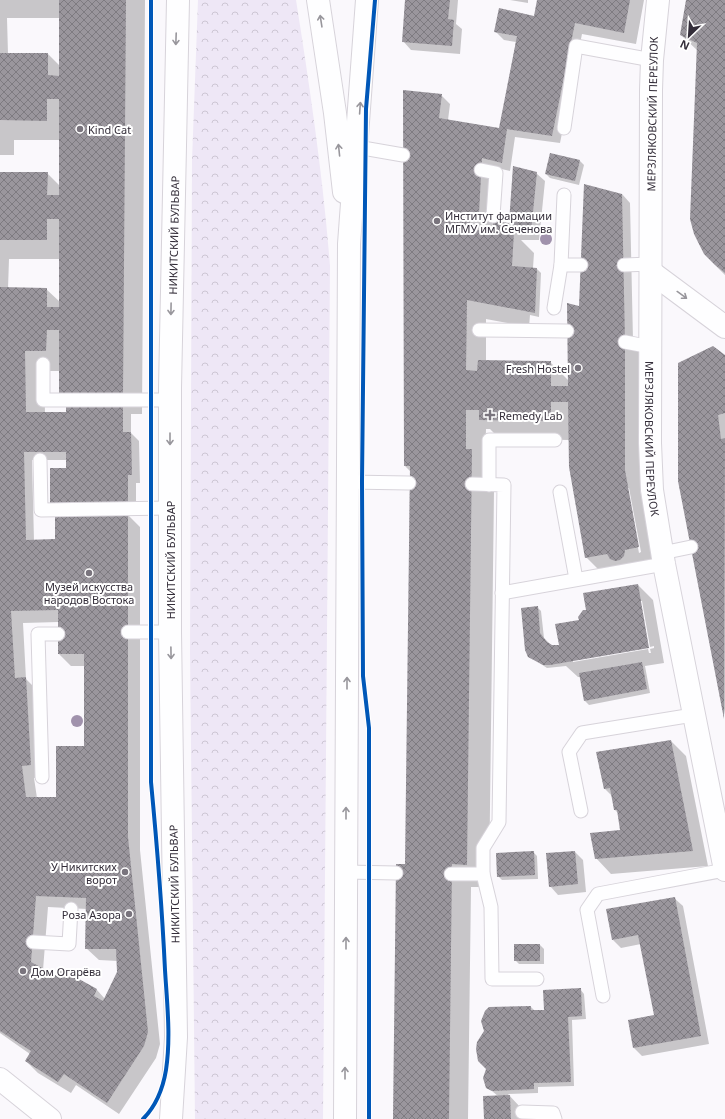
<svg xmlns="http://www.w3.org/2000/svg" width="725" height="1119" font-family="'Noto Sans',sans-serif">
<defs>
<pattern id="forest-crowns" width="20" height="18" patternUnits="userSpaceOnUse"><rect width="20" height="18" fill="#eee7f6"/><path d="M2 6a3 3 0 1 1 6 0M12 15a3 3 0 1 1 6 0" fill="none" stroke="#cdc6d4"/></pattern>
<pattern id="building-cross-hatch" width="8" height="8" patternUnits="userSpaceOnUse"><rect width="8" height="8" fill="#9a969d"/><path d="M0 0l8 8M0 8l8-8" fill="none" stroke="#7e7b81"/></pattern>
</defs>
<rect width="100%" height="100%" fill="#faf8fc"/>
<path fill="url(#forest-crowns)" d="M 198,0 L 296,0 C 310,88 323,177 330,266 L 323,1119 L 195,1119 L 190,652 L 192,161 Z"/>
<g fill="#0003" fill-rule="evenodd">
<path d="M 0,0 L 145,0 L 142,414 L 131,414 L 131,433 L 139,441 L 140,483 L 136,483 L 136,511 L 68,469 L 67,460 L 32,460 L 34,541 L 56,540 L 128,515 L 140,527 L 140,850 L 160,1044 L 156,1058 L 119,1114 L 76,1085 L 71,1093 L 38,1073 L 26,1061 L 30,1054 L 0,1033 L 0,173 L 47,173 L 60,186 L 60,140 L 14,140 L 14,155 L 0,155 ZM 7,18 L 60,18 L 60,66 L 48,54 L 8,54 ZM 9,259 L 60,259 L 60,302 L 46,289 L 8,289 ZM 44,371 L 60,371 L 67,413 L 45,413 ZM 59,622 L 59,654 L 71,666 L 85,666 L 85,747 L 57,798 L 37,798 L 34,778 L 42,777 L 38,691 L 26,679 L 23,623 ZM 48,907 L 87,909 L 86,948 L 99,960 L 118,961 L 118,972 L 105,999 L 97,990 L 61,971 L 58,978 L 43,970 Z"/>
<path d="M 406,0 L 458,0 L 456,24 L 462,29 L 460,54 L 411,50 L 403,41 Z"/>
<path d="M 510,0 L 528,0 L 528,3 Z"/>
<path d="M 538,0 L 644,0 L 636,44 L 582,34 L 560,143 L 515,137 L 510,171 L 489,166 L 501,179 L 498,223 L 510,224 L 536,173 L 545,181 L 539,240 L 521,240 L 534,253 L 533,268 L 537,269 L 541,273 L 539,317 L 530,315 L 529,327 L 486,319 L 486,361 L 550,362 L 569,381 L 580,307 L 622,194 L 630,203 L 633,340 L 644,352 L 644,490 L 640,489 L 654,563 L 601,572 L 586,557 L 569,440 L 500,439 L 490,429 L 486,429 L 485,464 L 494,491 L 489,887 L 471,887 L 468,1119 L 394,1119 L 407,865 L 410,471 L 405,466 L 441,95 L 450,104 L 448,120 L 500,129 L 516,42 L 504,40 L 495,31 L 535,16 ZM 517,231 L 536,231 L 536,233 L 517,233 ZM 627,488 L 629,488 L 641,552 L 639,553 Z"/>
<path d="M 687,0 L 725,0 L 725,275 L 714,264 L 698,51 L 681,35 Z"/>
<path d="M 551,154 L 580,161 L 584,165 L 579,185 L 550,178 L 546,174 Z"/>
<path d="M 725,356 L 725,715 L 696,563 Z"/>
<path d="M 638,585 L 653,600 L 664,663 L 645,666 L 650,693 L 589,705 L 585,701 L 580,677 L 578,677 L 566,666 L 547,668 L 529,656 L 537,607 L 541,611 L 544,638 L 552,646 L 560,646 L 580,621 ZM 640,601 L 642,601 L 650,647 L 654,646 L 654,648 L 650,649 L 651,653 L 649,653 L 648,649 L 573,662 L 573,660 Z"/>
<path d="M 671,741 L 686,756 L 708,866 L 611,874 L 596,858 L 622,831 L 618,813 L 615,810 L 612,796 L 604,788 L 597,753 Z"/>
<path d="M 533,852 L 537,856 L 538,879 L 502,880 L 498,876 Z"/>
<path d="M 575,852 L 583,860 L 586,892 L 558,895 L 550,886 Z"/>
<path d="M 674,898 L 683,906 L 709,1044 L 642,1056 L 634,1048 L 655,1016 L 641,944 L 621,948 L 613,940 Z"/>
<path d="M 540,945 L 544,949 L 544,964 L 519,964 L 515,960 Z"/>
<path d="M 580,989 L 584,994 L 586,1019 L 572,1020 L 574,1086 L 538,1087 L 538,1093 L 508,1094 L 521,1108 L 522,1119 L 485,1119 L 498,1096 L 487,1087 L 484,1078 L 531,1007 L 535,1011 L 545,1011 Z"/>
</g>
<g fill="url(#building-cross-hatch)" fill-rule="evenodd">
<path d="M 59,0 L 126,0 L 123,395 L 59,395 L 59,330 L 47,330 L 46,351 L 25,351 L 26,412 L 66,412 L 66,406 L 123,406 L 123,432 L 131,432 L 132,475 L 128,475 L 128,503 L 50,504 L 50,468 L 66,468 L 66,452 L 24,452 L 26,540 L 55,539 L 55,515 L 128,514 L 128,837 L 148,1032 L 144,1046 L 107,1103 L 64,1074 L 58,1082 L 25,1061 L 31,1051 L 0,1031 L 0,287 L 47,288 L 47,307 L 59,307 L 59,219 L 47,219 L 47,240 L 0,240 L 0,172 L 48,172 L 47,195 L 59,195 L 59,99 L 47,99 L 47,121 L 0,120 L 0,53 L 48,53 L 48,75 L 59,76 ZM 58,610 L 58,654 L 84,654 L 84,746 L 56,746 L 56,797 L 26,797 L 22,766 L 31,765 L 26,677 L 15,678 L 11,611 ZM 36,896 L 86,898 L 85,949 L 116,949 L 117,972 L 103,1001 L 94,996 L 97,989 L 61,969 L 57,976 L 31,962 Z"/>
<path d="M 405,0 L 450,0 L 448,19 L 454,20 L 452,46 L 402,42 Z"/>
<path d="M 537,0 L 630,0 L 624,33 L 575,23 L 552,136 L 507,129 L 502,163 L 482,158 L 479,213 L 470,212 L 470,230 L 493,231 L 493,221 L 509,223 L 513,166 L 537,172 L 531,232 L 514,232 L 512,266 L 537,268 L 535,313 L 467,300 L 466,370 L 477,371 L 478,360 L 551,361 L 551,386 L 568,386 L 567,303 L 579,306 L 584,184 L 622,194 L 625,342 L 625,470 L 639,547 L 625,550 L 624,556 L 620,560 L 615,561 L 610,559 L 607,554 L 585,558 L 569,467 L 568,402 L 551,402 L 551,421 L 479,420 L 479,410 L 466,410 L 466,449 L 472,449 L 467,865 L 452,864 L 449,1119 L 393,1119 L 396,864 L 405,864 L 410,466 L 404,466 L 403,90 L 442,94 L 439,118 L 499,128 L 517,36 L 494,32 L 499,8 L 534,16 Z"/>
<path d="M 686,0 L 725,0 L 725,273 L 714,264 L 704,254 L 694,234 L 690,219 L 697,43 L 680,35 Z"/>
<path d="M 550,153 L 580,160 L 575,181 L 545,174 Z"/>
<path d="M 713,346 L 725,355 L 725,413 L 718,415 L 721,439 L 725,438 L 724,719 L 678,481 L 678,363 Z"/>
<path d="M 638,584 L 649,648 L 550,665 L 543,665 L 528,657 L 525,650 L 521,608 L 538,606 L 540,633 L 547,642 L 552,645 L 559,645 L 555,624 L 579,620 L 578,617 L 583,610 L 586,610 L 583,593 Z"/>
<path d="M 642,662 L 647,689 L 584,701 L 579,673 Z"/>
<path d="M 671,740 L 693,851 L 595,859 L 590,833 L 620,830 L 617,810 L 614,810 L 610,788 L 604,789 L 596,752 Z"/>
<path d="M 534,851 L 535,875 L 497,877 L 496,853 Z"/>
<path d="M 575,851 L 578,884 L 549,887 L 546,853 Z"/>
<path d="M 675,897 L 701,1036 L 633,1048 L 628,1020 L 654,1015 L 638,935 L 612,940 L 606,909 Z"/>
<rect x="514" y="944" width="26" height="17"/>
<path d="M 581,988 L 582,1016 L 568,1017 L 571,1082 L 534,1083 L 534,1089 L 492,1091 L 486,1088 L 483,1078 L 486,1069 L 478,1061 L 476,1049 L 477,1042 L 484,1031 L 481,1021 L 485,1011 L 489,1007 L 531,1006 L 531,1010 L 544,1010 L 543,990 Z"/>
<path d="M 510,1095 L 511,1119 L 484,1119 L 483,1096 Z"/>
</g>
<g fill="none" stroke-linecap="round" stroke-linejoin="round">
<defs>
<g id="service">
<path d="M 564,128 L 576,46 L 652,60"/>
<path d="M 357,147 L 403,155"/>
<path d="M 481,170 L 496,173 L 493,216"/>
<path d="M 561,265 L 581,265"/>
<path d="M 624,265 L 651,264"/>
<path d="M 554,308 L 561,265 L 564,195"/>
<path d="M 479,330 L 567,331"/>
<path d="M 625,342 L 651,347"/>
<path d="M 43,364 L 43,400 L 170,400"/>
<path d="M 40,460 L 41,510 L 170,508"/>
<path d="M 348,482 L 409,483"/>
<path d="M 472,484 L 504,485 L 499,822 L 483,848 L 483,874"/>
<path d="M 489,485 L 489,440 L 555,440"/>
<path d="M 560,492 L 576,579"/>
<path d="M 662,553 L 691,547"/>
<path d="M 502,593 L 664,564"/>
<path d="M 128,632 L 170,632"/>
<path d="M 42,777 L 38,634 L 58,634"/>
<path d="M 581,811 L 569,752 L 582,733 L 693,715"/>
<path d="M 346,872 L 396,873"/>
<path d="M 451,874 L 483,874 L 491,907 L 492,979 L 537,979"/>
<path d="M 33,942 L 69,944 L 71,909"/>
<path d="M 603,996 L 587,910 L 598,894 L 725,870"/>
<path d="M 522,1112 L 553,1113 L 555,1119"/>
</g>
<g id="minor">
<path id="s1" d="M 658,0 L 652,60 L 651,90 L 650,443 L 652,490 L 664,564 L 725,870"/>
<path d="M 651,272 L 725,327"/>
</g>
<path id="tertiary" d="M 0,1079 L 50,1119"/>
<g id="secondary">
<path d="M 318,0 L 335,113 L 344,192"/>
<path id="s2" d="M 171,1119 L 176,1037 L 170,632 L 170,388 L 178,0"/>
<path d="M 345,1119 L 349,244 L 367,0"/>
</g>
</defs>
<use href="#service" stroke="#d7d3da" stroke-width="15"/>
<use href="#minor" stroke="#d7d3da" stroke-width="24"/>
<use href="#tertiary" stroke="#d7d3da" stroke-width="24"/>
<use href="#secondary" stroke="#d7d3da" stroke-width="24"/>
<use href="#service" stroke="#fefeff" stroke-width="13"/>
<use href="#minor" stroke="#fefeff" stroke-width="22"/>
<use href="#tertiary" stroke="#fefeff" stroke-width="22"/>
<use href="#secondary" stroke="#fefeff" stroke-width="22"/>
<defs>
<g id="cycleway">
<path d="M 143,1119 C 156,1106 163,1088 166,1070 C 171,1037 167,1003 165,970 C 162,907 157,845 151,782 L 151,0"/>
<path d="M 369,1119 L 369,728 L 363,676 L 362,482 L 366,109 L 375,0"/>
</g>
</defs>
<use href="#cycleway" stroke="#fff" stroke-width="6"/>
<use href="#cycleway" stroke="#0057b8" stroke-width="4"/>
</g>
<g fill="#a092ac">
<circle cx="546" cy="239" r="6"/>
<circle cx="77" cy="721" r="6"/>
</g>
<defs><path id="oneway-shaft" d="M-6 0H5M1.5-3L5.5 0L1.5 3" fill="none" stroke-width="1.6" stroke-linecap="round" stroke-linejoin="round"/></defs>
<g stroke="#98969c">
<use href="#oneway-shaft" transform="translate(321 21) rotate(-99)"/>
<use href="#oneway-shaft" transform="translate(176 39) rotate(92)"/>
<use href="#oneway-shaft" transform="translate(360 108) rotate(-86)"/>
<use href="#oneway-shaft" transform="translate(339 150) rotate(-96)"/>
<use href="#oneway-shaft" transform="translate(682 295) rotate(36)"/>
<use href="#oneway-shaft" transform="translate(171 309) rotate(91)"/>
<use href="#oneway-shaft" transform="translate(170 439) rotate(90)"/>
<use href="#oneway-shaft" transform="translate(171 653) rotate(89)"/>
<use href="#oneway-shaft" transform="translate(347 683) rotate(-90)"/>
<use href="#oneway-shaft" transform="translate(346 813) rotate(-90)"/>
<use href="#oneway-shaft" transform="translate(346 943) rotate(-90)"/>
<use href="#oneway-shaft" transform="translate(345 1073) rotate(-90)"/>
</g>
<g fill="#79747d" stroke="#fff" stroke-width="1.5">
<circle cx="80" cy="129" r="4"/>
<circle cx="437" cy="221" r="4"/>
<circle cx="578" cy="368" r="4"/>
<path d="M488 409h4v4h4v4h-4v4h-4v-4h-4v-4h4z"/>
<circle cx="89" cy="573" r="4"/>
<circle cx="125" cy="872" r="4"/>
<circle cx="129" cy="914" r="4"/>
<circle cx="23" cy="971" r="4"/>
</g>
<g text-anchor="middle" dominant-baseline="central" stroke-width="4" stroke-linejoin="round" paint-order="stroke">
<g font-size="11" fill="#332d39" stroke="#fff">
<text transform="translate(652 114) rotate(-89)">МЕРЗЛЯКОВСКИЙ ПЕРЕУЛОК</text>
<text stroke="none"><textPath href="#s2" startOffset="884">НИКИТСКИЙ БУЛЬВАР</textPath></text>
<text stroke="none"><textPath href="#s1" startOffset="439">МЕРЗЛЯКОВСКИЙ ПЕРЕУЛОК</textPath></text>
<text transform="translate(170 560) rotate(-90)">НИКИТСКИЙ БУЛЬВАР</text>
<text transform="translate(174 884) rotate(-91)">НИКИТСКИЙ БУЛЬВАР</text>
</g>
<g font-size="11" fill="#332d39" stroke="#fff" text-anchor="start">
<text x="88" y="129">Kind Cat</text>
<text x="445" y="215">Институт фармации<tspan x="445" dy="13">МГМУ им. Сеченова</tspan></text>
<text x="570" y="368" text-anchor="end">Fresh Hostel</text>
<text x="499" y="415">Remedy Lab</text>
<text x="89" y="586" text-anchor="middle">Музей искусства<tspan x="89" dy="13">народов Востока</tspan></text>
<text x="117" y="866" text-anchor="end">У Никитских<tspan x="117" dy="13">ворот</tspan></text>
<text x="121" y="914" text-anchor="end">Роза Азора</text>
<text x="31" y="971">Дом Огарёва</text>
</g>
</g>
<g transform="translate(689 36) rotate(205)" stroke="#ffffff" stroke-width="3" paint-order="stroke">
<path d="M0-3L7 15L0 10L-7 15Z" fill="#332d39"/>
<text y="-6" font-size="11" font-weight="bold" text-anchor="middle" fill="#332d39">N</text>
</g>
</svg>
